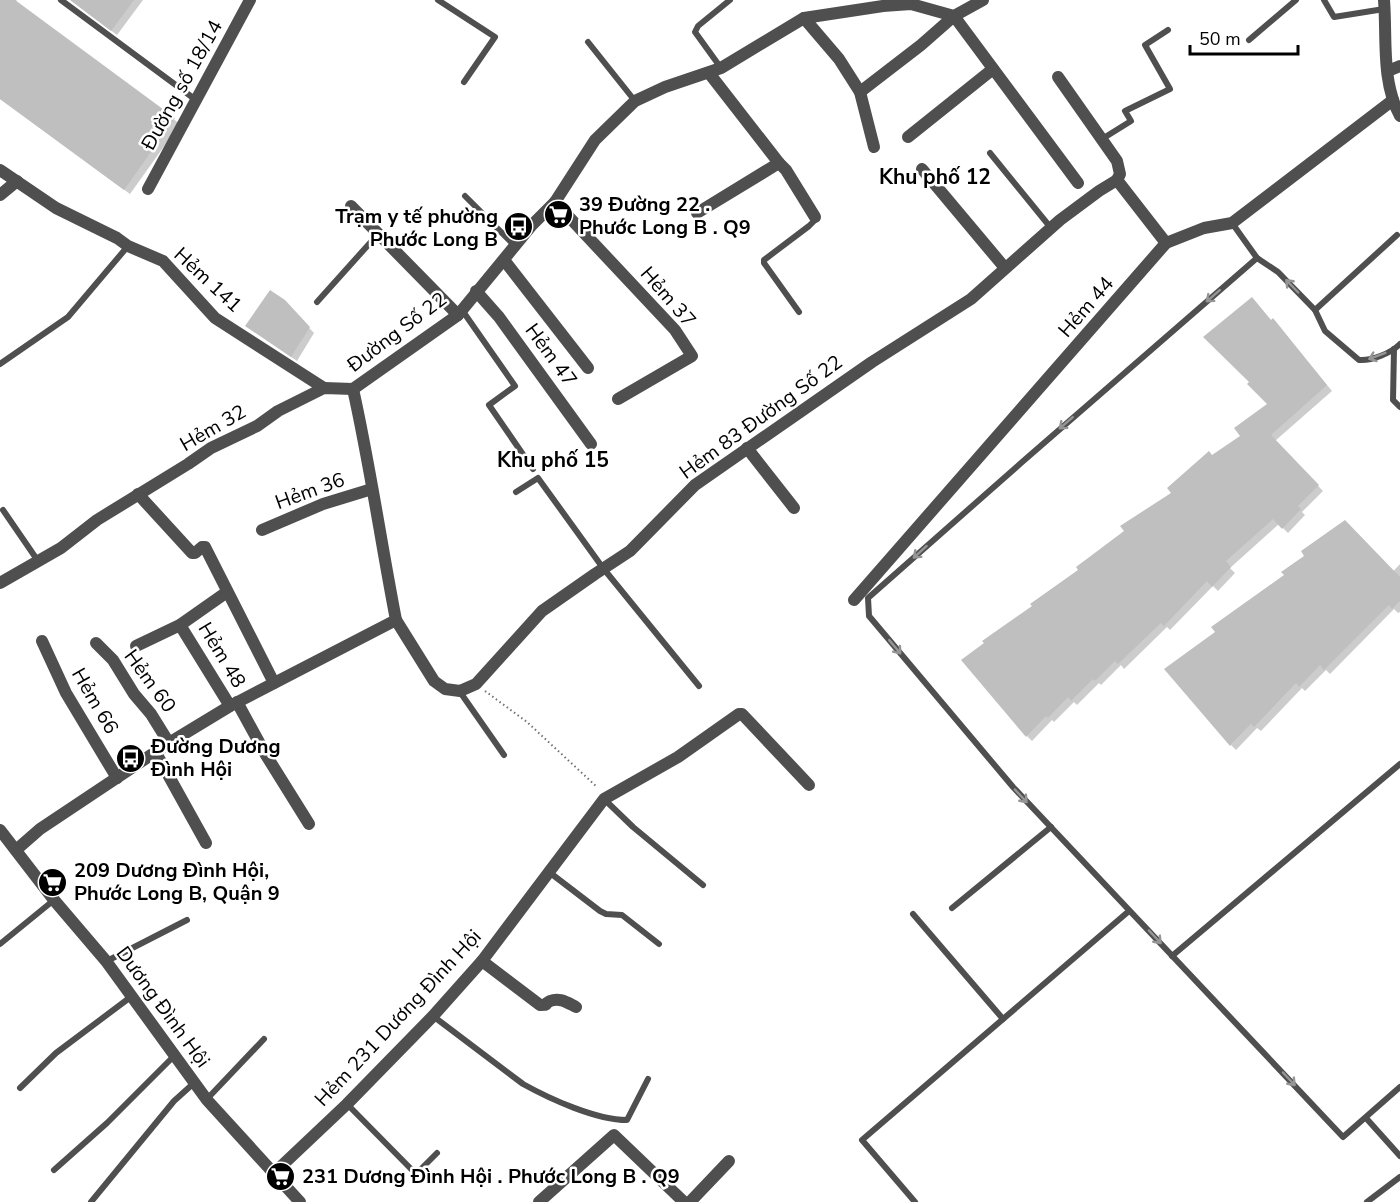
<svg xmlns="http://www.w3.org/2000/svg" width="1400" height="1202" font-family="'Nunito Sans',sans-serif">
<rect width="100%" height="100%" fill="#fff"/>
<g fill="#0003">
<path d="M 0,0 L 17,0 L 15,2 L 180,124 L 130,194 L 0,99 Z"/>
<path d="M 74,0 L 143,0 L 117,35 L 81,8 Z"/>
<path d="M 290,308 L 314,333 L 297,361 L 247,326 Z"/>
<path d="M 1271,322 L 1278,326 L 1332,391 L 1275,441 L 1323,491 L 1302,512 L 1305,515 L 1288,533 L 1279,524 L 1230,568 L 1235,573 L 1218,591 L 1213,586 L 1170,630 L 1167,627 L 1124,669 L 1121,665 L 1101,685 L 1099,683 L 1077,705 L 1074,702 L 1054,722 L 1052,720 L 1032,741 L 1027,736 L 1080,570 L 1173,493 L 1212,457 L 1242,436 L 1269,404 Z"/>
<path d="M 1400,564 L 1400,612 L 1398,613 L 1394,609 L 1330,674 L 1326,670 L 1305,691 L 1302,688 L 1261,731 L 1257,728 L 1236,750 L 1231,745 Z"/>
</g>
<g fill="#bfbfbf">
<path d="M 0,0 L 15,0 L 175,118 L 124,190 L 0,99 Z"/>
<path d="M 70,0 L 134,0 L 111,31 Z"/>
<path d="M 270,290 L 285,300 L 310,327 L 291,357 L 245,326 Z"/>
<path d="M 1252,297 L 1271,320 L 1273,318 L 1327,385 L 1271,435 L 1319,485 L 1298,506 L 1301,509 L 1282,529 L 1273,519 L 1226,561 L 1231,567 L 1212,587 L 1207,581 L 1164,626 L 1161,623 L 1118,664 L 1115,661 L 1095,681 L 1093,679 L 1071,701 L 1068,697 L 1048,718 L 1046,716 L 1026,737 L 961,660 L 984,643 L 982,641 L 1032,606 L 1030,604 L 1078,570 L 1076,567 L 1124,531 L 1120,526 L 1171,493 L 1167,488 L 1209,451 L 1212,455 L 1240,436 L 1234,428 L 1267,404 L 1247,384 L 1249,382 L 1203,337 Z"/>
<path d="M 1345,520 L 1400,577 L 1400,601 L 1392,609 L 1389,605 L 1324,670 L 1320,665 L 1299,687 L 1296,683 L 1254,727 L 1251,724 L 1230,746 L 1164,669 L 1215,632 L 1211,627 L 1284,575 L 1281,572 L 1304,556 L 1301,551 Z"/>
</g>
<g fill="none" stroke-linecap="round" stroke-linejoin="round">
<path stroke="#717171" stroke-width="2" stroke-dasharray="1.5 3" stroke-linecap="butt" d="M 485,691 L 527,722 L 597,787"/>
<g stroke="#4f4f4f" stroke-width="6">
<path d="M 61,0 L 196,100"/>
<path d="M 438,0 L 495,37 L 464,82"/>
<path d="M 1324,0 L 1334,17 L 1384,9"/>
<path d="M 1249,40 L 1296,0"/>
<path d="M 588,42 L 635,101"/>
<path d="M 721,68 L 695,32 L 698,26 L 730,0"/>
<path d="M 1102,139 L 1131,121 L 1125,111 L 1170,89 L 1145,45 L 1168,30"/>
<path d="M 990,153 L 1051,228"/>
<path d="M 465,196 L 515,246"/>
<path d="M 1232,223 L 1257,258 L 1278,272 L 1315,310 L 1325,331 L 1359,360 C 1372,361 1391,353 1400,344"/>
<path d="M 1257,258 L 1021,463 L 868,598 L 869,616 L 1013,787 L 1343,1137 L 1400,1087"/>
<path d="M 317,302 L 378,234"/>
<path d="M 462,310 L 515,386 L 489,405 L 533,469"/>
<path d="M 1315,310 L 1397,235"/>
<path d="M 799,312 L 764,263 L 764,260 L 809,226 L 814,221 L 815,217"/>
<path d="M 1394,349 L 1393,400 L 1400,407"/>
<path d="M 0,364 L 68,317 L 128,246"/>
<path d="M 516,492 L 538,478 L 603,568 L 699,686"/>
<path d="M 3,510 L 38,561"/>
<path d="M 460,692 L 504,755"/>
<path d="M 604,799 L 633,827 L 703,885"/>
<path d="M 549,872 L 600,911 L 606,914 L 622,915 L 659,944"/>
<path d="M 952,908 L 1051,827"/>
<path d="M 913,914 L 1003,1019"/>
<path d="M 0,944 L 54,900"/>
<path d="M 1172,956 L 1400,764"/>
<path d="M 107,961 L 187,920"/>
<path d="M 433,1016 L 523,1084 C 550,1099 596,1120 627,1120 L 648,1079"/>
<path d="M 20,1088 L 56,1053 L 132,996"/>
<path d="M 207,1099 L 264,1039"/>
<path d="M 347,1104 L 416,1174 L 437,1153"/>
<path d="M 1366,1118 L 1400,1156"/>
<path d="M 54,1170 L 107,1123 L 174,1056"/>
<path d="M 91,1202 L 174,1101 L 194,1083"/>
<path d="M 915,1202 L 862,1140 L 1129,911"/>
<path d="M 1367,1202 L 1400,1177"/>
</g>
<g stroke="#4f4f4f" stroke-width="12">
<path d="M 804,18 L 839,59 L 860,92 L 874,147"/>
<path d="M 1388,71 L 1400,66"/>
<path d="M 1058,77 L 1117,161 L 1120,174 L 1117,180"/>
<path d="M 860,92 L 921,45 L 954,16 L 1078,183"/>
<path d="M 908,137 L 993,69"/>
<path d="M 779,163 L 786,170 L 815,217"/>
<path d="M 922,169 L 1005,268"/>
<path d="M 0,170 L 56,208 L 117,238 L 128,246 L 163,261 L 215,318 L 324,388"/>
<path d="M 148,189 L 250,0"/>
<path d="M 0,195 L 17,181"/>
<path d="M 555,202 L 675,330 L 692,356 L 618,399"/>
<path d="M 351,206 L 458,315"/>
<path d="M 697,213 L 779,163 L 709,73"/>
<path d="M 504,260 L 588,368"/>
<path d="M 476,291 L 499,317 L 591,444"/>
<path d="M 353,389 L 458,315 L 532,225 L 555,202 L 595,140 L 635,101 L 665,87 L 721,68 L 804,18 L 883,6 L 911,4 L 954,16 L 983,0"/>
<path d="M 747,448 L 794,508"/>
<path d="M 138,494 L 192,553 L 195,553 L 202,547 L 205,547 L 274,683"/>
<path d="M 262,530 L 323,504 L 372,489"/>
<path d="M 0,583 L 61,548 L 97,520 L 188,464 L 211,448 L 257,426 L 278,411 L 324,388 L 353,389"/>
<path d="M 854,600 L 1166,243 L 1204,228 L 1232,223 L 1393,100"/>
<path d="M 396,620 L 434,681 L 445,689 L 460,691 L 476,684 L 542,611 L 595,574 L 630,551 L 695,485 L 872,362 L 971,299 L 1060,220 L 1099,191 L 1117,180 L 1166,243"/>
<path d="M 180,625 L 230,706"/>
<path d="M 42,641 L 66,693 L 117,778"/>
<path d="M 96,643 L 113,660 L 134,694 L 151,714 L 169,743"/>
<path d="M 136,646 L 180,625 L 227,592"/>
<path d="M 237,702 L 266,755 L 309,824"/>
<path d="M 156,753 L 206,843"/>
<path d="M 16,850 L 40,829 L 169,743 L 230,706 L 396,620 C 381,543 370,465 353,389"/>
<path d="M 482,961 L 540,1005 C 551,1004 541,1006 550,1001 C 560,997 568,1003 576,1007"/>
<path d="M 274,1173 L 347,1104 L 433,1016 L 482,961 L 604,799 L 678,757 L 739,714 L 742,714 L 809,785"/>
<path d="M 539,1202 L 614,1135 L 684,1202"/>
<path d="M 690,1202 L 729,1161"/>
</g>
<g stroke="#4f4f4f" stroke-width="12">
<path d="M 1384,0 C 1387,38 1381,81 1400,116"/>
<path d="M 0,830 L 54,900 L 106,961 L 207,1100 L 300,1202"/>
</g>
</g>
<defs><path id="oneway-shaft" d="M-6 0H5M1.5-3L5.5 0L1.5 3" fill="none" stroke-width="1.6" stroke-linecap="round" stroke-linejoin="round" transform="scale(1.5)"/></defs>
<g stroke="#959595">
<use href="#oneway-shaft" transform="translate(1292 286) rotate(-134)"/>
<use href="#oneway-shaft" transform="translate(1213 296) rotate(139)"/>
<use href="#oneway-shaft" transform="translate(1377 356) rotate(159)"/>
<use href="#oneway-shaft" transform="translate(1066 423) rotate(139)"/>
<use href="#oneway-shaft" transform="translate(920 552) rotate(138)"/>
<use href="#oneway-shaft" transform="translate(895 647) rotate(50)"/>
<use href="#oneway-shaft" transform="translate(1021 796) rotate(47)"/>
<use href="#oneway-shaft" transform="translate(1155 937) rotate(47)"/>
<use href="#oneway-shaft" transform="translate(1289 1079) rotate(47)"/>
</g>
<defs>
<symbol id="supermarket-disc" viewBox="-11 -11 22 22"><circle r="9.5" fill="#000" stroke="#fff"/><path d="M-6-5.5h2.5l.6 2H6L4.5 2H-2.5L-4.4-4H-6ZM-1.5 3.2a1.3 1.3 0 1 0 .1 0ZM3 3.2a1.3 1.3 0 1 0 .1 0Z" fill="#fff"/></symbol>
<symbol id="bus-disc" viewBox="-11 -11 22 22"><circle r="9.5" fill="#000" stroke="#fff"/><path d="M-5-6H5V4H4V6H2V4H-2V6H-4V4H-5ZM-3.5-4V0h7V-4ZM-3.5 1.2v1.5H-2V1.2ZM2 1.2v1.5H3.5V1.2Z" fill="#fff"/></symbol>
</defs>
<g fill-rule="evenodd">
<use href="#supermarket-disc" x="542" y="198" width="33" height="33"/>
<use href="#bus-disc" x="502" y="210" width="33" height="33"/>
<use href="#bus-disc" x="114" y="742" width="33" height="33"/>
<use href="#supermarket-disc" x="36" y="866" width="33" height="33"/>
<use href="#supermarket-disc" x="264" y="1160" width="33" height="33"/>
</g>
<g text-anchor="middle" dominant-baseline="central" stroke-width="5" stroke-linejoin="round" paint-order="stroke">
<g font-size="20" fill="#000" stroke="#fff">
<text transform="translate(182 85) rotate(-61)">Đường số 18/14</text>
<text transform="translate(208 280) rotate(43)">Hẻm 141</text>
<text transform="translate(668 297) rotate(49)">Hẻm 37</text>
<text transform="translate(1086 307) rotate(-49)">Hẻm 44</text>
<text transform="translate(397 332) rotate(-37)">Đường Số 22</text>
<text transform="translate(551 355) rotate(54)">Hẻm 47</text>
<text transform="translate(761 417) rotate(-36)">Hẻm 83 Đường Số 22</text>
<text transform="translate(213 428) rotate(-30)">Hẻm 32</text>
<text transform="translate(310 491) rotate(-20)">Hẻm 36</text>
<text transform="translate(222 655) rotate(59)">Hẻm 48</text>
<text transform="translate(150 681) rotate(54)">Hẻm 60</text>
<text transform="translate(95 701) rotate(60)">Hẻm 66</text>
<text transform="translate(163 1007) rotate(54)">Dương Đình Hội</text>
<text transform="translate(398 1018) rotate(-47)">Hẻm 231 Dương Đình Hội</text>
</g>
<g font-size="20" font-weight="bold" fill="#000" stroke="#fff" text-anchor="start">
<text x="579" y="204">39 Đường 22 .<tspan x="579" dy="23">Phước Long B . Q9</tspan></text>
<text x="498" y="216" text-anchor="end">Trạm y tế phường<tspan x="498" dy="23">Phước Long B</tspan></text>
<text x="151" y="746">Đường Dương<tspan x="151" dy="23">Đình Hội</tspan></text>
<text x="74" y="870">209 Dương Đình Hội,<tspan x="74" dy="23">Phước Long B, Quận 9</tspan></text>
<text x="302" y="1176">231 Dương Đình Hội . Phước Long B . Q9</text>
</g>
<g font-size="21" font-weight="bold" fill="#000" stroke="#fff">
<text x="935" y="177">Khu phố 12</text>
<text x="553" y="460">Khu phố 15</text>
</g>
</g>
<path d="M1190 45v9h108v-9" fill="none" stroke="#000000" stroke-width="3"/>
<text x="1199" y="45" font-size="18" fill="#000000" stroke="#ffffff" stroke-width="4.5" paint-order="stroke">50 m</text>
</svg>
